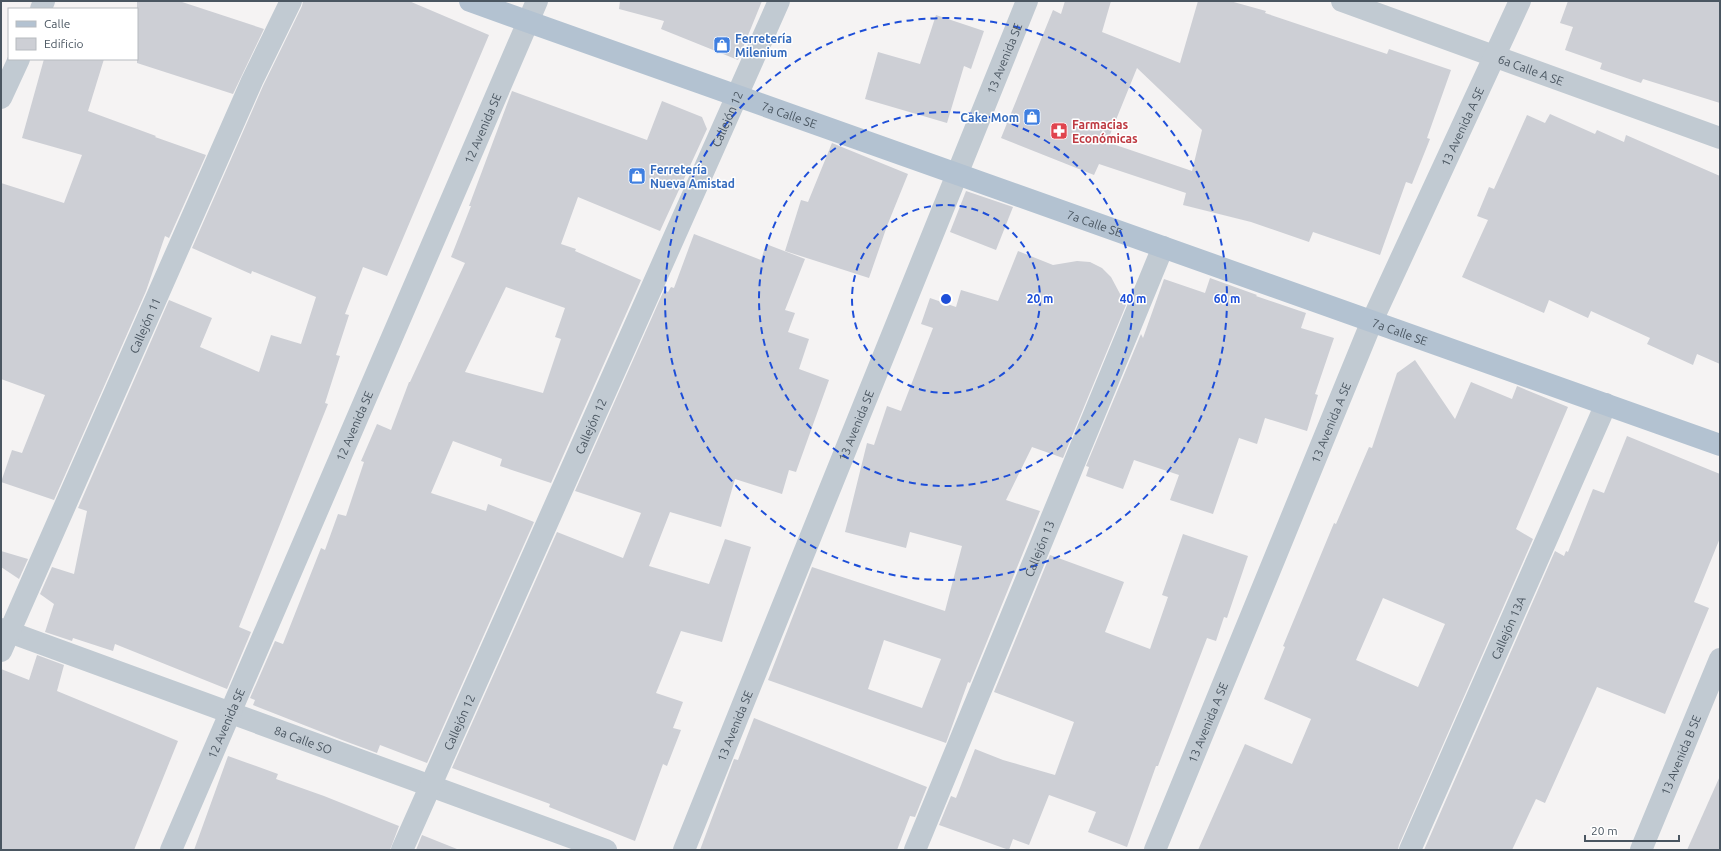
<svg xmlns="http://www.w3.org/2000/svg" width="1721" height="851" font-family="Ubuntu,sans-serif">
<rect width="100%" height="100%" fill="#f5f3f3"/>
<g fill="#cdcfd5" fill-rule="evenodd">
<path d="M 137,1 L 179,1 L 264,29 L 233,94 L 137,63 Z"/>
<path d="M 303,1 L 409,1 L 489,35 L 387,276 L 363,267 L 345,314 L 349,315 L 336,355 L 340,356 L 325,403 L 328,404 L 239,627 L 251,632 L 227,689 L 115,644 L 113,651 L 73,638 L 72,641 L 45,632 L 54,604 L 40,594 L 52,567 L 74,574 L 87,511 L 78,508 L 169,300 L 212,318 L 200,347 L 259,372 L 271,335 L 301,344 L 316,297 L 252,271 L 251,274 L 192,248 L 263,86 L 302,6 Z"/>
<path d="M 620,1 L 762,1 L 738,60 L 661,29 L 664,21 L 619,9 Z"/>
<path d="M 1065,1 L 1111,1 L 1102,32 L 1180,63 L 1198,1 L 1230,1 L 1266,11 L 1265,13 L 1387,54 L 1389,49 L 1451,70 L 1427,138 L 1430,139 L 1412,184 L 1406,182 L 1380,255 L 1313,232 L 1309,242 L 1251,222 L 1183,205 L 1186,193 L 1099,164 L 1094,175 L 1001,138 L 1053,10 L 1061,14 ZM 1137,68 L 1202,130 L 1192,171 L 1107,142 Z"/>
<path d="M 1568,1 L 1720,1 L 1720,103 L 1643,79 L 1641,83 L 1600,69 L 1602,63 L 1565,50 L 1573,27 L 1560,23 Z"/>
<path d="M 936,15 L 984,31 L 971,69 L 964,66 L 947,123 L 865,99 L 878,52 L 920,64 Z"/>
<path d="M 44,59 L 104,59 L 88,111 L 156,136 L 155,137 L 206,155 L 169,238 L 165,236 L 146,291 L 54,500 L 1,482 L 12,450 L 22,453 L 45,395 L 1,379 L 1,183 L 64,203 L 82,155 L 22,138 Z"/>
<path d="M 512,91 L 647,140 L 662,101 L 702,117 L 707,129 L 660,231 L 578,197 L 561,244 L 576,249 L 575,251 L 641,280 L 551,483 L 500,466 L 502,459 L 453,441 L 431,493 L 486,511 L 488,504 L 534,522 L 427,763 L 380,745 L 377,753 L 342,740 L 253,705 L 255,700 L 250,698 L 275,641 L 283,644 L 321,548 L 325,550 L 338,514 L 346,516 L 364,462 L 361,461 L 377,424 L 391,430 L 409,382 L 410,382 L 465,263 L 451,257 L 471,206 L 469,206 ZM 506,287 L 565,308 L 555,337 L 561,339 L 543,393 L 465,372 Z"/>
<path d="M 1550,114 L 1595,134 L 1597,130 L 1624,142 L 1626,135 L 1720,176 L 1720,364 L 1697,354 L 1693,365 L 1647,344 L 1650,338 L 1591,311 L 1588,318 L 1549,300 L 1544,313 L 1462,277 L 1488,220 L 1477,216 L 1489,187 L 1494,189 L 1527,115 L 1545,123 Z"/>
<path d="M 832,143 L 908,174 L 887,226 L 869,278 L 785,251 L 801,200 L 808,202 Z"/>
<path d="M 966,191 L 1013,207 L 996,250 L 950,232 Z"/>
<path d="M 694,234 L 761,260 L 766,244 L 805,259 L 785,310 L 795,313 L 788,332 L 809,339 L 799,369 L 829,380 L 796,472 L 789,470 L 782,494 L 735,479 L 721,527 L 670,512 L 649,566 L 709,584 L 725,539 L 751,547 L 722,642 L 681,631 L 656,693 L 683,702 L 673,728 L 681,730 L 667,766 L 663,764 L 635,841 L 549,807 L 550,804 L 452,768 L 557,532 L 623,558 L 641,513 L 575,491 L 664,290 L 668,292 L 671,287 L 674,288 Z"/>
<path d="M 1018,251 L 1053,265 L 1077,261 L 1090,262 L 1102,268 L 1111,277 L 1126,305 L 1063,458 L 1032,447 L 1006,500 L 1040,511 L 970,683 L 968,682 L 946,743 L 768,680 L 812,567 L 945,611 L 962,546 L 910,532 L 906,548 L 845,532 L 867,443 L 874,445 L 887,406 L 901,411 L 933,328 L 921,324 L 930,298 L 956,307 L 961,290 L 998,301 ZM 884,640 L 941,659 L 922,708 L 868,689 Z"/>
<path d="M 1210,278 L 1257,295 L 1256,296 L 1306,313 L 1301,328 L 1334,338 L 1315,394 L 1318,395 L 1307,431 L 1265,418 L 1257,444 L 1239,438 L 1213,514 L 1170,500 L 1179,475 L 1134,460 L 1123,489 L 1086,476 L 1089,467 L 1086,466 L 1141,334 L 1143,338 L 1164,279 L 1205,293 Z"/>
<path d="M 1415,360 L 1455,419 L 1471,382 L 1512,399 L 1517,386 L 1568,407 L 1516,529 L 1533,539 L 1399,845 L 1398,850 L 1198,850 L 1245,744 L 1292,764 L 1311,719 L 1264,699 L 1285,647 L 1283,646 L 1334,523 L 1336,524 L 1369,447 L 1372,448 L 1397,373 ZM 1383,598 L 1445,624 L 1418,687 L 1356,660 Z"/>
<path d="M 1627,436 L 1720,474 L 1720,538 L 1694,602 L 1709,608 L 1665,714 L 1597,687 L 1545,803 L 1536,799 L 1512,850 L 1424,850 L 1555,551 L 1564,556 L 1566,551 L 1568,552 L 1593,489 L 1604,493 Z"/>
<path d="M 1183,534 L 1248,556 L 1227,618 L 1224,617 L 1216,641 L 1207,638 L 1158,766 L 1156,766 L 1127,847 L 1088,832 L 1096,812 L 1049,795 L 1029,845 L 1013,839 L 1009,850 L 939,825 L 951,796 L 956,798 L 975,749 L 1003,760 L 1055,775 L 1074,722 L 994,692 L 1050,555 L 1124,582 L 1105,632 L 1150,649 L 1168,597 L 1162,595 Z"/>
<path d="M 1,551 L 28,559 L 19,579 L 1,567 Z"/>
<path d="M 37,655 L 64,665 L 57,691 L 178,741 L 134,850 L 1,850 L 1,669 L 29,680 Z"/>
<path d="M 754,718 L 927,787 L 915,817 L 910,816 L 897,850 L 700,850 L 734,759 L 738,760 Z"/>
<path d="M 228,756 L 278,774 L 276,779 L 324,796 L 399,826 L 390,850 L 194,850 Z"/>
<path d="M 1720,776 L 1720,850 L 1687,850 Z"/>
<path d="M 422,835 L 457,849 L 456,850 L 416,850 Z"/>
</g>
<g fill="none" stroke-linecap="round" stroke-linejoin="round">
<g stroke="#c1cad2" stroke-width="22">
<path id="s1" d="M 1342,1 L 1720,138"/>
<path d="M 41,9 L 44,1"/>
<path d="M 1,98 L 19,59"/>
<path id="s2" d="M 1,629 L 606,850"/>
<path id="s3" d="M 1,651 L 252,81 L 291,1"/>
<path id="s4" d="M 171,850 L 537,1"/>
<path id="s5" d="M 402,850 L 779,1"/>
<path id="s6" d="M 684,850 L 1027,1"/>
<path id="s7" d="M 915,850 L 1163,247"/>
<path id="s8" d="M 1155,850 L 1372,321 L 1520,1"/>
<path id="s9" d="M 1410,850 L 1606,404"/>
<path id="s10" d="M 1641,850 L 1720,659"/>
</g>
<path stroke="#b3c2d1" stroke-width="22" id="s11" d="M 470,1 L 1720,445"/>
</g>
<g fill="none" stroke="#1d4ed8" stroke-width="2" stroke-dasharray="7 5">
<circle cx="946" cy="299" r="94"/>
<circle cx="946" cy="299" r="187"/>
<circle cx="946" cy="299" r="281"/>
</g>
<defs>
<symbol id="shop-square" viewBox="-11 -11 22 22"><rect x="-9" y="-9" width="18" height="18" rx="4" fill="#3f7fe0" stroke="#fff"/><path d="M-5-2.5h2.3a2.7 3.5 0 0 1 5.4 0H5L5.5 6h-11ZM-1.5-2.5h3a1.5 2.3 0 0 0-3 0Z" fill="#fff"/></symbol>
<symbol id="pharmacy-square" viewBox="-11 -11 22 22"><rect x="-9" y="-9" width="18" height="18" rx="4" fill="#e0444e" stroke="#fff"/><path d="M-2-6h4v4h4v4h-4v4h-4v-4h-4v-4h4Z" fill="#fff"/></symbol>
</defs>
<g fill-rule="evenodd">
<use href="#shop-square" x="712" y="35" width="20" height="20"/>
<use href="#shop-square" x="1022" y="107" width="20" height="20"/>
<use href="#pharmacy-square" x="1049" y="121" width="20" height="20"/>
<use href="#shop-square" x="627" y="166" width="20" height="20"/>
</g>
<g text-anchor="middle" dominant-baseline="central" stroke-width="3" stroke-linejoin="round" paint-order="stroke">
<g font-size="12" font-weight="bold" fill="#366cbe" stroke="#fff" text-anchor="start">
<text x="735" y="38">Ferretería<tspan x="735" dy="14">Milenium</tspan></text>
<text x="1019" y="117" text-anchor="end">Cake Mom</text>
<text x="650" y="169">Ferretería<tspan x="650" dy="14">Nueva Amistad</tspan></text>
</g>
<g font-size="12" fill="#4a5661" stroke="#fff">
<text stroke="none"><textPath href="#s6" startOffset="854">13 Avenida SE</textPath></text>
<text stroke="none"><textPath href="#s1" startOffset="201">6a Calle A SE</textPath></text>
<text stroke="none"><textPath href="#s11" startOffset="339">7a Calle SE</textPath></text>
<text stroke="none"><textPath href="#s5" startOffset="800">Callejón 12</textPath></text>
<text stroke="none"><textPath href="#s8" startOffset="786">13 Avenida A SE</textPath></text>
<text stroke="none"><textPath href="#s4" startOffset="786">12 Avenida SE</textPath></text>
<text stroke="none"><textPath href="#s11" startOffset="663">7a Calle SE</textPath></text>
<text stroke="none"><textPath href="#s3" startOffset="356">Callejón 11</textPath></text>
<text stroke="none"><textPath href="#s11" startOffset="987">7a Calle SE</textPath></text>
<text stroke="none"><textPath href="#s8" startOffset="462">13 Avenida A SE</textPath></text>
<text stroke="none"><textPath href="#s4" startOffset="462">12 Avenida SE</textPath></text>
<text stroke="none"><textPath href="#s5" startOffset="464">Callejón 12</textPath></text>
<text stroke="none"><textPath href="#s6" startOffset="458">13 Avenida SE</textPath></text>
<text stroke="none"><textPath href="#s7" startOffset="326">Callejón 13</textPath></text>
<text stroke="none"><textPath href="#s9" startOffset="243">Callejón 13A</textPath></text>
<text stroke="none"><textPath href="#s5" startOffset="140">Callejón 12</textPath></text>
<text stroke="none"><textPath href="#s8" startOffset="138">13 Avenida A SE</textPath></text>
<text stroke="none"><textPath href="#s4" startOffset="138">12 Avenida SE</textPath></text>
<text stroke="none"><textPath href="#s6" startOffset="134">13 Avenida SE</textPath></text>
<text stroke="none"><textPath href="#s2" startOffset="322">8a Calle SO</textPath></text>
<text stroke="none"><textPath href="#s10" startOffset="103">13 Avenida B SE</textPath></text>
</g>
<g font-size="12" font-weight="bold" fill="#be3a42" stroke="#fff" text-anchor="start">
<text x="1072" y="124">Farmacias<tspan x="1072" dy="14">Económicas</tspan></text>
</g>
</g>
<circle cx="946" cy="299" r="6" fill="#1d4ed8" stroke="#fff" stroke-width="2"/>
<g font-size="12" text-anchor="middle" font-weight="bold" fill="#1d4ed8" stroke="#fff" stroke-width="3" stroke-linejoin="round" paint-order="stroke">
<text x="1040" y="303">20 m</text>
<text x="1133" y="303">40 m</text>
<text x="1227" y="303">60 m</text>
</g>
<rect width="1721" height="851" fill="none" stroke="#4a5661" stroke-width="4"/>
<rect x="8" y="8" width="130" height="52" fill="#ffffff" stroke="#b7bbc0"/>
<rect x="16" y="21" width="20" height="6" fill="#b3c2d1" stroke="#b7bbc0"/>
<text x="44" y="28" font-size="12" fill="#4a5661">Calle</text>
<rect x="16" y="38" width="20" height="12" fill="#cdcfd5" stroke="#b7bbc0"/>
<text x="44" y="48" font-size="12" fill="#4a5661">Edificio</text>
<path d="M1585 835v6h94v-6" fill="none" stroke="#4a5661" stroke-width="2"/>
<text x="1591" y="835" font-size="12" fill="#4a5661" stroke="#ffffff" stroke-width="3" paint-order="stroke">20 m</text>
</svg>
